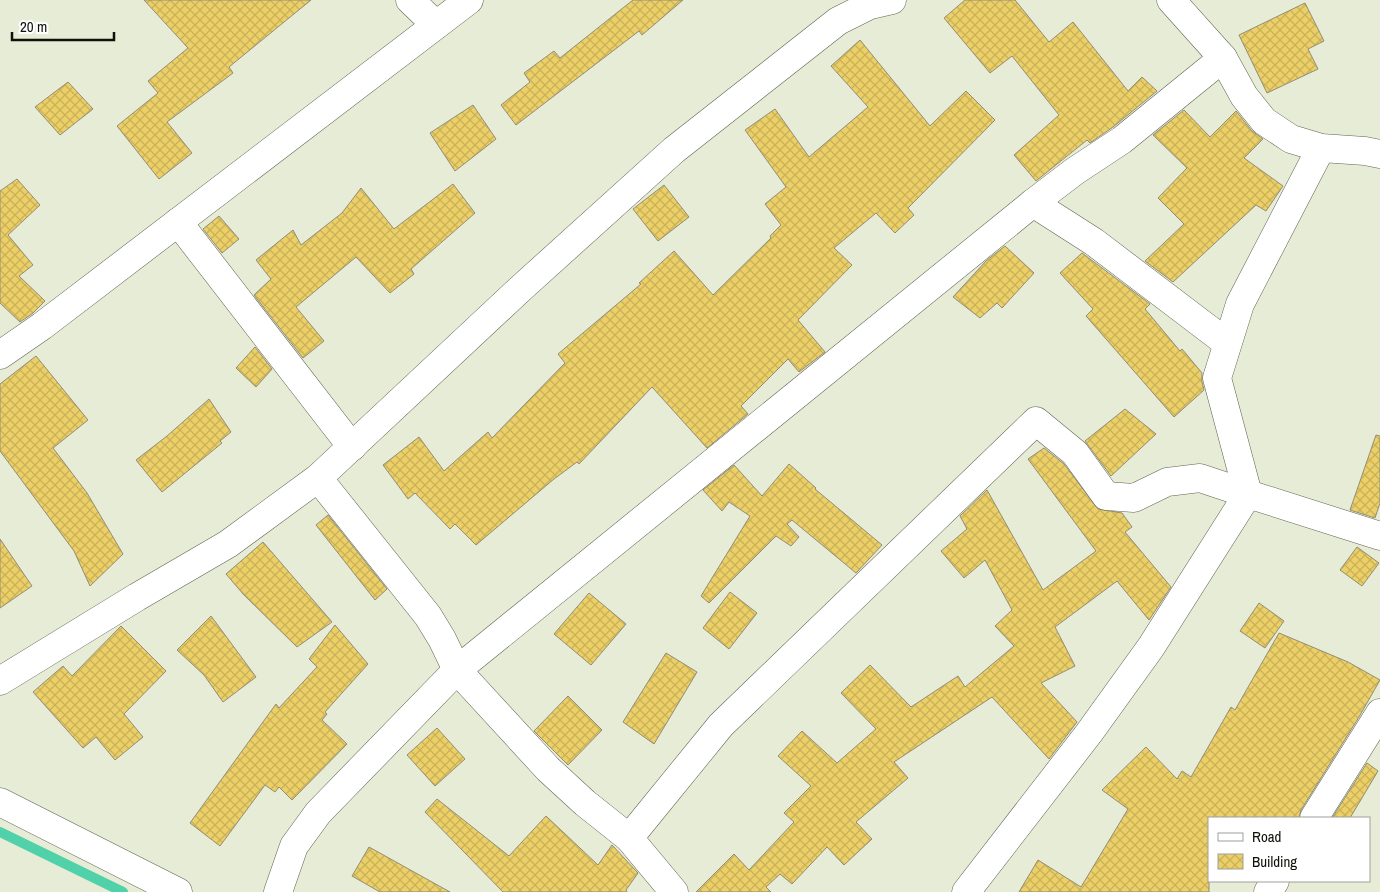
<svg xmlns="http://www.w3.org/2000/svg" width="1380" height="892" font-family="'Archivo Narrow',sans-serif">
<defs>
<pattern id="building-cross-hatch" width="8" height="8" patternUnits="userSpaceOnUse" patternTransform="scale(1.25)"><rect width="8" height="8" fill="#eccf67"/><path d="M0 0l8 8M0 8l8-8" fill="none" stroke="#c9b158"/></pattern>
</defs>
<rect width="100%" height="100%" fill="#e6ecd5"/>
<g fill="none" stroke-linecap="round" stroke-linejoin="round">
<path stroke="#50d1a9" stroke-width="10" d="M 0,832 L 123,892"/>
</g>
<g fill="url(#building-cross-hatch)" stroke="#928d78">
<path d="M 144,0 L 311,0 L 229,67 L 233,73 L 167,122 L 192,153 L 159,179 L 117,126 L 158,93 L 148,81 L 188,48 Z"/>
<path d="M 633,0 L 683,0 L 642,35 L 639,31 L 516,125 L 501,105 L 530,82 L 524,73 L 554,51 L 560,58 Z"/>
<path d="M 965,0 L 1015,0 L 1049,42 L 1073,22 L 1128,91 L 1142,77 L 1157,91 L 1113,127 L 1090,143 L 1087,140 L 1036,181 L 1014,155 L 1059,115 L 1012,56 L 990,73 L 944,18 Z"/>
<path d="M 1305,3 L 1324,41 L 1308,49 L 1318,69 L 1267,93 L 1239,35 Z"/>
<path d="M 860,40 L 930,126 L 966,91 L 995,120 L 908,208 L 914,215 L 895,233 L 876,213 L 834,248 L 852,265 L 798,320 L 825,352 L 799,372 L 788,359 L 741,406 L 748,414 L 707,448 L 652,387 L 579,464 L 577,462 L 554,479 L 476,545 L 455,524 L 450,529 L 415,493 L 408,499 L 383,465 L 419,437 L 444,471 L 488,432 L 492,438 L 565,363 L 558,354 L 641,284 L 639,283 L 674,251 L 713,295 L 771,238 L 770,236 L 781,225 L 765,204 L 786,187 L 745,130 L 775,109 L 809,157 L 868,107 L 831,66 Z"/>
<path d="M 68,82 L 93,109 L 60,135 L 35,107 Z"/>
<path d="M 473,105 L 496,139 L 455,171 L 430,133 Z"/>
<path d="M 1184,110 L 1210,137 L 1236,111 L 1252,131 L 1263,139 L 1244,158 L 1283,186 L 1266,211 L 1256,205 L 1173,282 L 1145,261 L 1184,224 L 1158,198 L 1187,168 L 1153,135 Z"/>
<path d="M 17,179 L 40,205 L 8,235 L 33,265 L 19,276 L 45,301 L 33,313 L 20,322 L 0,303 L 0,191 Z"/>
<path d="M 453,184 L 475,213 L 411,269 L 414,274 L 390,293 L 356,257 L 296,307 L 324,341 L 303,358 L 254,295 L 271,279 L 256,260 L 293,230 L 301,245 L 342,213 L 361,188 L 394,229 Z"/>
<path d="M 664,185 L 689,217 L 658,241 L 633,209 Z"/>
<path d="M 219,216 L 239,239 L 222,253 L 203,229 Z"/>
<path d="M 1005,246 L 1034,273 L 1002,308 L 997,303 L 980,318 L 953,297 L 986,261 Z"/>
<path d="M 1082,253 L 1150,304 L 1145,309 L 1180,351 L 1182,349 L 1202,373 L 1202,382 L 1204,390 L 1174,417 L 1086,316 L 1093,309 L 1060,273 Z"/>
<path d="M 255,347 L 272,369 L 256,387 L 236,368 Z"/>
<path d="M 36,356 L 88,420 L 53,448 L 87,493 L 123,554 L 90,586 L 74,551 L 0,451 L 0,384 Z"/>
<path d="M 209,399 L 231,432 L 220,441 L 222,443 L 162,492 L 136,460 L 167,436 Z"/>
<path d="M 1125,409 L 1156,434 L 1111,476 L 1085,441 Z"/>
<path d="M 1376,435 L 1380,436 L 1380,503 L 1375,518 L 1350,510 Z"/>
<path d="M 1044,448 L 1064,464 L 1098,509 L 1122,513 L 1132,527 L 1125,532 L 1171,587 L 1149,620 L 1117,581 L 1055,627 L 1075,666 L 1041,683 L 1077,722 L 1049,759 L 992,697 L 894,762 L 908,778 L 856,822 L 872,839 L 844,865 L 827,847 L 792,884 L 780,874 L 766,887 L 771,892 L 696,892 L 734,854 L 749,870 L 794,822 L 784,813 L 811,786 L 778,756 L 802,731 L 837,763 L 876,729 L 841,693 L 870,665 L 911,707 L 958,676 L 965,687 L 1014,646 L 995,626 L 1012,610 L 985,560 L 964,578 L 941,551 L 967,529 L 960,516 L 987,490 L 1043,590 L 1096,551 L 1028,459 Z"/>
<path d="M 789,464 L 816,488 L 815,489 L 882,545 L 856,573 L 792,520 L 787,524 L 799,537 L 791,546 L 776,536 L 709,603 L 701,596 L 750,516 L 729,502 L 722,511 L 703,490 L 734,465 L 762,496 Z"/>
<path d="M 328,515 L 387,589 L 375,600 L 316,525 Z"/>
<path d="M 0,539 L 32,586 L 0,608 Z"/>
<path d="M 263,542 L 332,622 L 297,647 L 244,595 L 226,574 Z"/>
<path d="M 1357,547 L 1379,563 L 1362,586 L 1340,570 Z"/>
<path d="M 730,592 L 757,613 L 729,649 L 703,628 Z"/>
<path d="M 589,593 L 626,624 L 591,665 L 554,634 Z"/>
<path d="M 1259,603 L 1284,621 L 1265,648 L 1240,631 Z"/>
<path d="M 211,616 L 256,677 L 223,702 L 204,675 L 177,650 Z"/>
<path d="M 335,625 L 368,664 L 325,712 L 327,714 L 322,720 L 347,744 L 292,800 L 279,787 L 275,792 L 265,785 L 220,846 L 190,823 L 276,704 L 279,708 L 317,667 L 309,659 Z"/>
<path d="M 121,626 L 166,671 L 124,714 L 143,737 L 115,760 L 96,737 L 83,748 L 33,692 L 63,666 L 72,676 Z"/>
<path d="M 1279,633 L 1348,662 L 1380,680 L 1359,717 L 1301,810 L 1299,818 L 1209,818 L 1209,892 L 1019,892 L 1038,860 L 1081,887 L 1128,809 L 1102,790 L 1146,747 L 1177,779 L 1182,771 L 1191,777 L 1231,707 L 1235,710 Z"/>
<path d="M 666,653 L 697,672 L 654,744 L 623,722 Z"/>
<path d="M 568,696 L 602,730 L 568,765 L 534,731 Z"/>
<path d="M 437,728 L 465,759 L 435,786 L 407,755 Z"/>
<path d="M 1367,763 L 1378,771 L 1350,818 L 1332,818 Z"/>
<path d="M 437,799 L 509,856 L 546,816 L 598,865 L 612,845 L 638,873 L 626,890 L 627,892 L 503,892 L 425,812 Z"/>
<path d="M 369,847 L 450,892 L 380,892 L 352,876 Z"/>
</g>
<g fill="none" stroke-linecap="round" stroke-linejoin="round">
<defs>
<g id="street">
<path d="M 410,0 L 436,25"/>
<path d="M 1171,0 L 1223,58 L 1244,96 L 1264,121 L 1291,139 L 1321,148 L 1365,151 L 1380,154"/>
<path d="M 1033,203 L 1094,242 L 1227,343"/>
<path d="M 178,222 L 352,447"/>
<path d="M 0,355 L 42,326 L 469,0"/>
<path d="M 318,478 L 428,616 L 442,639 L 457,670 L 548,769 L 585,803 L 629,838 L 674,892"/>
<path d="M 1248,494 L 1217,378 L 1240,304 L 1321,148"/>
<path d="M 0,681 L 137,597 L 228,544 L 318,478 L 519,290 L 674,150 L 838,21 L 870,5 L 892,0"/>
<path d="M 0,802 L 178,892"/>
<path d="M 1314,818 L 1380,713"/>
<path d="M 629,838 L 721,725 L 1036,421 L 1075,453 L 1106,496 L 1134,498 L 1167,482 L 1200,478 L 1248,494"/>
<path d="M 278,892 L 294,846 L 318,813 L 457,670 L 1033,203 L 1075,171 L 1122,140 L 1223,58"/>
<path d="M 966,892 L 1089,733 L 1151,647 L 1248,494 L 1380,536"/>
<path d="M 1268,892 L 1275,881"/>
</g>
</defs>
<use href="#street" stroke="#5f6451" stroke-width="29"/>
<use href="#street" stroke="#fff" stroke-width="28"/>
</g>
<rect x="1208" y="817" width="162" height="65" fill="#ffffff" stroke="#9fa09d"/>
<rect x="1218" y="833" width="25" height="8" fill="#ffffff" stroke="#9fa09d"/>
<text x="1252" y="842" font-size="15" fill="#0f110a">Road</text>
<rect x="1218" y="854" width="25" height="15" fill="url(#building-cross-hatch)" stroke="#9fa09d"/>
<text x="1252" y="867" font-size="15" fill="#0f110a">Building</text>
<path d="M12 32v8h102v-8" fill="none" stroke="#0f110a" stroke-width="2.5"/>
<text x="20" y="32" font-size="15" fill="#0f110a" stroke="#ffffff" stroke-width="4" paint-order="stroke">20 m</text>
</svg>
